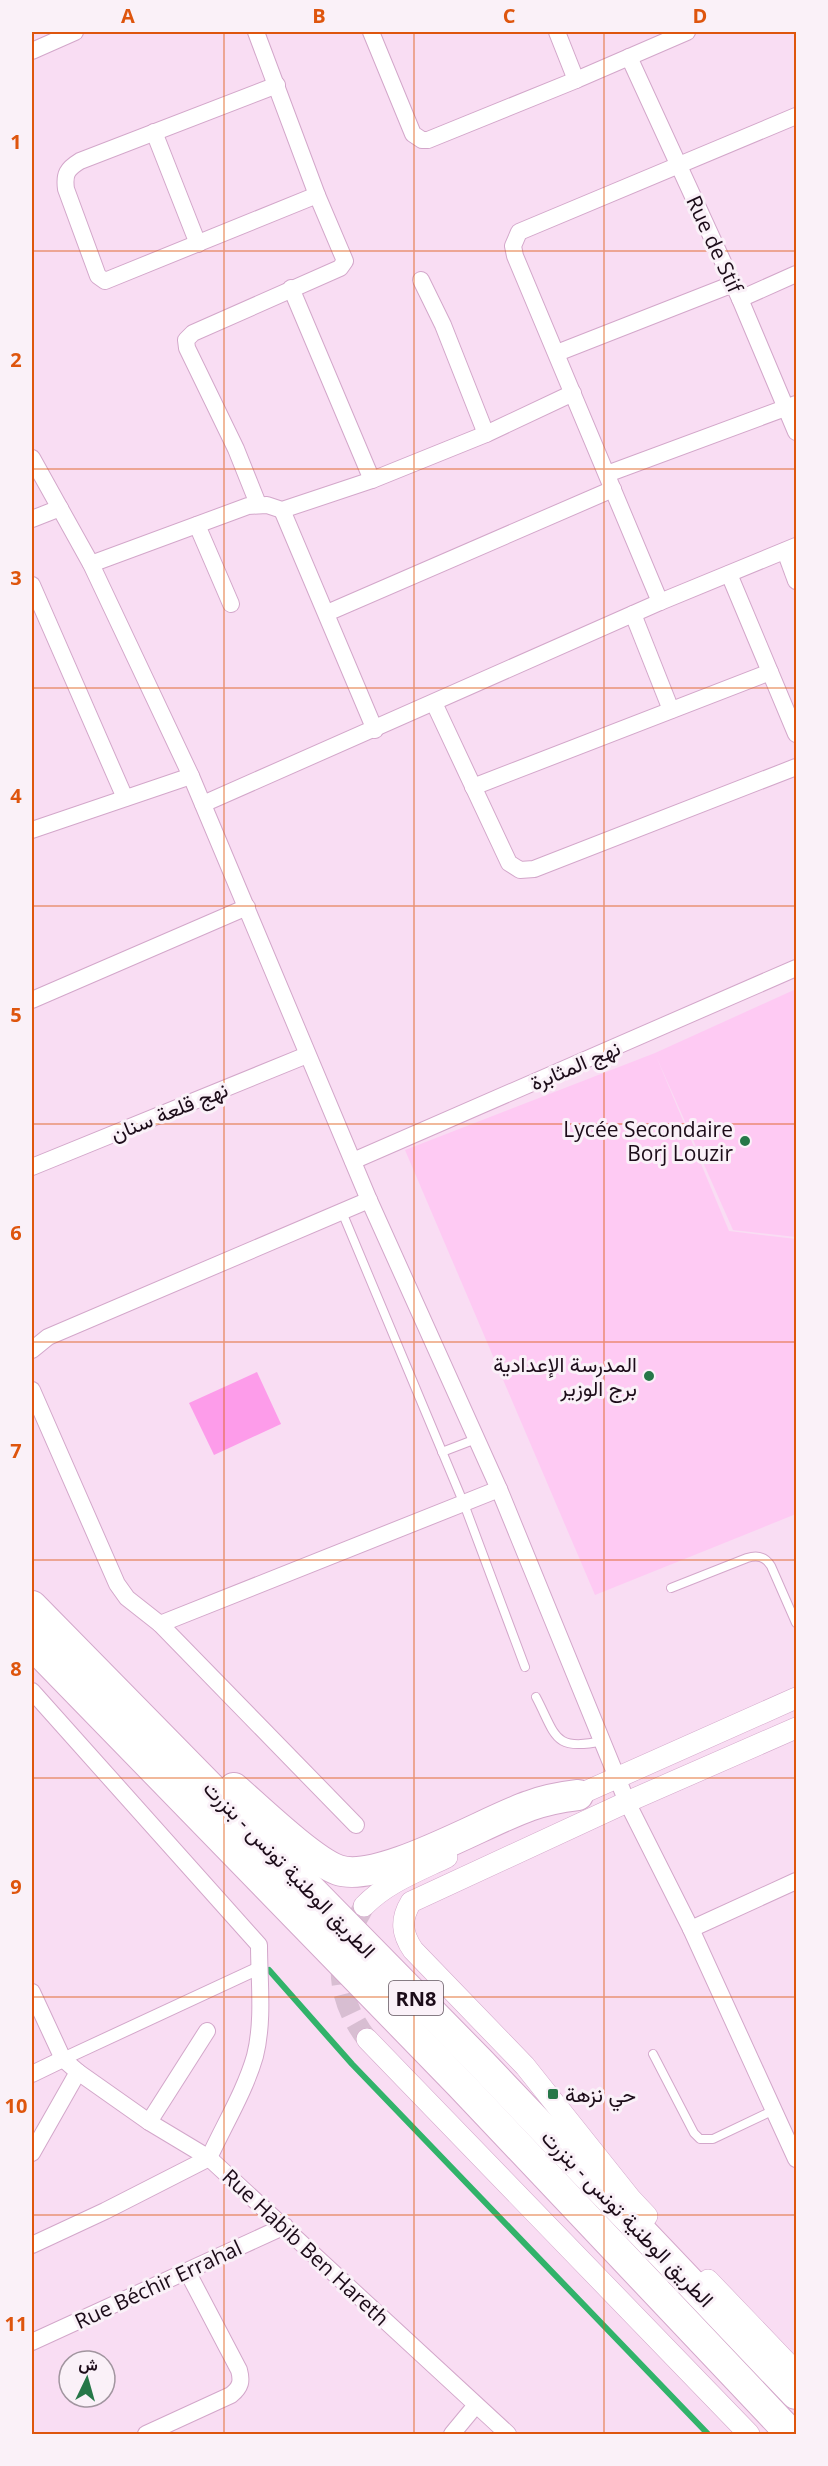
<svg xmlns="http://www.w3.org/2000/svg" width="828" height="2466" font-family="'Open Sans',Vazirmatn,sans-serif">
<rect width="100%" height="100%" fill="#f9ddf3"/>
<path fill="#fecaf3" d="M 796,989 L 796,1237 L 733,1230 L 656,1056 L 729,1231 L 796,1239 L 796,1514 L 595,1595 L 405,1150 L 655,1053 Z"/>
<path fill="#fd9cea" d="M 257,1372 L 281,1424 L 214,1455 L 189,1403 Z"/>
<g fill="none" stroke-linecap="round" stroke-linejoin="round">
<path stroke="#31b36a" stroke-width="6" d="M 269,1970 L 352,2064 L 708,2434"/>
<path stroke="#d8bed2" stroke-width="21" stroke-dasharray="21 10" stroke-linecap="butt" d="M 364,1906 C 358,1918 350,1930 346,1943 C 334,1977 346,2012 367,2039"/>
<defs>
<g id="service">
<path d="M 342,1212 L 464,1504 L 525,1667"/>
<path d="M 442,1452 L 476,1439"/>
<path d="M 671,1588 L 747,1558 C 757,1555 765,1556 771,1566 L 796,1623"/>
<path d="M 536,1697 C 556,1735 553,1752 602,1741"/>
<path d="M 653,2054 L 694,2133 L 700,2139 L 713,2139 L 774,2110"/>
</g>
<path id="pedestrian" d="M 63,2059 L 259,1968"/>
<g id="minor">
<path d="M 256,32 L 317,195 L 345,261 L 340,268 L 193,333 L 186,340 L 187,348 L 236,449 L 258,504"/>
<path d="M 371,32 L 413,134 L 422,140 L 428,140 L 576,80 L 687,32"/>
<path d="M 557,32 L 576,80"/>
<path d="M 32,51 L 75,32"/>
<path d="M 629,57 L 740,299 L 796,432"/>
<path d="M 277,85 L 80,161 C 67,169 64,174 66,189 L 98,276 L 105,281 L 317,195"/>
<path d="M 154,132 L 198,244"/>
<path d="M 421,280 L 443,325 L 486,434"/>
<path d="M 291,288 L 372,480"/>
<path d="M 740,299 L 796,274"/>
<path d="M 557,353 L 733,284"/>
<path d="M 32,458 L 91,564 L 191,776 L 369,1200 L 499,1489 L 627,1802 L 691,1929 L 796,2159"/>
<path d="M 607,474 L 796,404"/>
<path d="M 282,510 L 375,730"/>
<path d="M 32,519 L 60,508"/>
<path d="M 197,525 L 231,604"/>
<path d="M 785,551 L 796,581"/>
<path d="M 91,564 L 248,506 L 267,505 L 282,510 L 372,480 L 486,434 L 573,393"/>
<path d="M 729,574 L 796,734"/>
<path d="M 32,585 L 125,798"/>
<path d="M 660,602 L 515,256 L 513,246 L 519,232 L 796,116"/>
<path d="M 327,613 L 613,489"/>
<path d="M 633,614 L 671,710"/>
<path d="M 434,703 L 509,863 L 520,870 L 534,869 L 796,767"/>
<path d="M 473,787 L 770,672"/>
<path d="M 203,804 L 660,602 L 796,546"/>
<path d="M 32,830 L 191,776"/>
<path d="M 32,1000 L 247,907"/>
<path d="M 353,1161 L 796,968"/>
<path d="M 32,1167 L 307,1055"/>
<path d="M 32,1350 L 48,1337 L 369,1200"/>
<path d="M 32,1390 L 117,1584 L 127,1598 L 160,1624 L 356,1825"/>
<path d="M 160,1624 L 499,1489"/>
<path d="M 32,1691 L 259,1945 C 259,1981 264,2020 255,2056 C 245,2091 224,2125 209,2158 L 508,2434"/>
<path d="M 691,1929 L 796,1881"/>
<path d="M 32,1992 L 63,2059 L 78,2072 L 32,2153"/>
<path d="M 207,2031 L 149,2122 L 209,2158"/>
<path d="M 78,2072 L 149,2122"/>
<path d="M 32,2074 L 63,2059"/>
<path d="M 32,2245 L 105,2211 L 209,2158"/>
<path d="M 32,2342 L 285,2226"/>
<path d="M 146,2434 L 231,2395 C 241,2387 242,2381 239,2370 L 187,2271"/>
<path d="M 452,2434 L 476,2405"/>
</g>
<g id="tertiary">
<path d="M 567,1800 L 796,1698"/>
<path d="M 364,1906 C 386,1883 418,1871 447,1857"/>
<path d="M 367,2039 L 749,2434"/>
<path d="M 647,2216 L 631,2199 L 525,2066 L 413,1950 C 402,1934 400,1920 411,1902 L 627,1802 L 796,1728"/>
<path d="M 708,2280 L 796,2372"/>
</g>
<g id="motorway">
<path d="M 32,1606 L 480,2062 L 796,2394"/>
<path d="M 32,1644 L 460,2084 L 791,2434"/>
<path d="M 234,1788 C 257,1808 312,1861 338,1870 C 380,1884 485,1821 529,1806 C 545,1800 561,1797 578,1795"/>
</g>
</defs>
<use href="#service" stroke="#d3a7ca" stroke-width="10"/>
<use href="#pedestrian" stroke="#d3a7ca" stroke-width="14"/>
<use href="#minor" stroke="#d3a7ca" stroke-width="18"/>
<use href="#tertiary" stroke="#d3a7ca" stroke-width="22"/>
<use href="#motorway" stroke="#d3a7ca" stroke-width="32"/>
<use href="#service" stroke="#fff" stroke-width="8"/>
<use href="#pedestrian" stroke="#fff" stroke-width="12"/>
<use href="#minor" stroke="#fff" stroke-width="16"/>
<use href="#tertiary" stroke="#fff" stroke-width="21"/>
<use href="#motorway" stroke="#fff" stroke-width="30"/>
</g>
<path fill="none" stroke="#de550d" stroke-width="1.5" stroke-opacity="0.55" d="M 224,32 L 224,2434M 414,32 L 414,2434M 604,32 L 604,2434M 32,251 L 796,251M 32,469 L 796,469M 32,688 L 796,688M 32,906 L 796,906M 32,1124 L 796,1124M 32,1342 L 796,1342M 32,1560 L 796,1560M 32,1778 L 796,1778M 32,1997 L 796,1997M 32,2215 L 796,2215"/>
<g fill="#267748" stroke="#faf1f8" stroke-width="2">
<circle cx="745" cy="1141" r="6"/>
<circle cx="649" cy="1376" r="6"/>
<rect x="547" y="2088" width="12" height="12" rx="3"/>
</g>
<g text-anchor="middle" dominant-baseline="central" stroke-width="6" stroke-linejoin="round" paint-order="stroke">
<rect fill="#faf1f8" stroke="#5f515c" stroke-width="1.5" x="389" y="1981" width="54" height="34" rx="4.5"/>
<g font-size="20" font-weight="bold" fill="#1c0c19">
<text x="416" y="1998">RN8</text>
</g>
<g font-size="21" fill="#1c0c19" stroke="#faf1f8">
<text transform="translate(715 244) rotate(65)">Rue de Stif</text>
<text transform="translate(575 1065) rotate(-23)">نهج المثابرة</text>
<text transform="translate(169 1111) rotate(-22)">نهج قلعة سنان</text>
<text transform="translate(290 1869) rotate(46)">الطريق الوطنية تونس - بنزرت</text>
<text transform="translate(628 2218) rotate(46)">الطريق الوطنية تونس - بنزرت</text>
<text transform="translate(306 2247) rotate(43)">Rue Habib Ben Hareth</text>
<text transform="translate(158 2284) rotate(-25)">Rue Béchir Errahal</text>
</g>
<g font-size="21" fill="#1c0c19" stroke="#faf1f8" text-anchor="end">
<text x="733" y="1129">Lycée Secondaire<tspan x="733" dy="24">Borj Louzir</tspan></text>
<text x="637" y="1364">المدرسة الإعدادية<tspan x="637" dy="24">برج الوزير</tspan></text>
<text x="565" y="2094" text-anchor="start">حي نزهة</text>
</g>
</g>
<rect width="828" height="2466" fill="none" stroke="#faf1f8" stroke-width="66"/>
<g transform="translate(87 2379) rotate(5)"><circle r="28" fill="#faf1f8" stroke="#a1959f" stroke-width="1.5"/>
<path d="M0-4.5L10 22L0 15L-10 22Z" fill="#267748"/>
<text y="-9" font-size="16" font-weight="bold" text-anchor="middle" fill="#1c0c19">ش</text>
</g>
<rect x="33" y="33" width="762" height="2400" fill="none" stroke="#de550d" stroke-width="2"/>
<g font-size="20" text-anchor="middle" font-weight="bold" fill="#de550d">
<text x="128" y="23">A</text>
<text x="319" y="23">B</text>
<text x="509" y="23">C</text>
<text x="700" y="23">D</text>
<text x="16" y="149">1</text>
<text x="16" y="367">2</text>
<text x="16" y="585">3</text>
<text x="16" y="803">4</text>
<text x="16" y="1022">5</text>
<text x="16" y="1240">6</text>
<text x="16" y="1458">7</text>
<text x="16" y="1676">8</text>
<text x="16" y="1894">9</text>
<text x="16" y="2113">10</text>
<text x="16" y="2331">11</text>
</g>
</svg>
